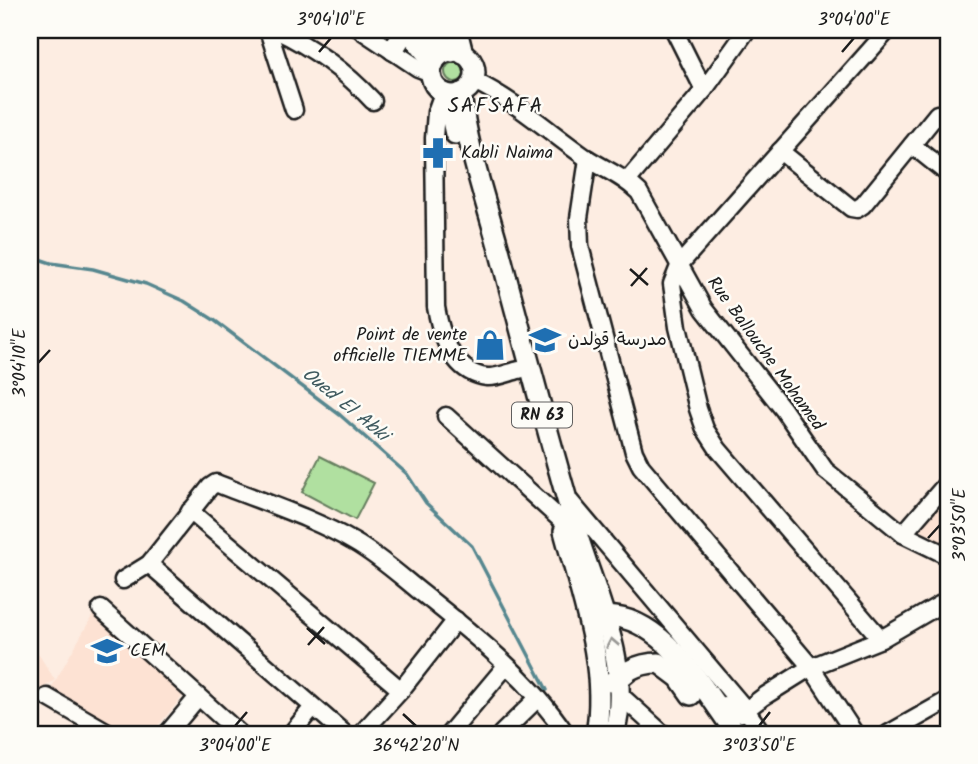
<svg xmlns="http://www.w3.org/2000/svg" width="978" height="764" font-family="Kalam,'Playpen Sans Arabic',sans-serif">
<rect width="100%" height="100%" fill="#fdede2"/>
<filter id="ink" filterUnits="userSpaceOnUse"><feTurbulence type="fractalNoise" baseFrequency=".0143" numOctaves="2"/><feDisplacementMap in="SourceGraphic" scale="14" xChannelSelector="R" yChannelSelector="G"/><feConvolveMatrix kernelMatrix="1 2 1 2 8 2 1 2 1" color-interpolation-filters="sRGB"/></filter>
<g filter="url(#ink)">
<g fill="#fde2d3">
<path d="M 948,492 L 948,550 L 919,538 L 913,530 Z"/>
<path d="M 95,611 L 187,691 L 151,734 L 120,734 L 49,692 Z"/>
<path d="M 30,641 L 55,680 L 30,696 Z"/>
</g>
<g fill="#b0e0a0" stroke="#667e5e" stroke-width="2">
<circle cx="455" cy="72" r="10"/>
<path d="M 320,456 L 374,483 L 355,520 L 302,492 Z"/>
</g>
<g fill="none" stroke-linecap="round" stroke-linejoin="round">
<path stroke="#57878f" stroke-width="3.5" d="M 30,256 L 51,263 L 93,269 L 146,284 L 184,301 L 214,320 L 340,415 L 407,474 L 426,503 L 472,546 L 547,690"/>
<defs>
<g id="minor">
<path d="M 268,30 L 294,110"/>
<path d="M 276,30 C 312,47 346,72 373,101"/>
<path d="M 361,30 L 418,68 L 431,73"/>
<path d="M 674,30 L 704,90"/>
<path d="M 474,81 C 514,100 548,131 585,157 C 604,169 623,176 639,192 L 704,309 L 783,409 L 825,470 L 903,534 L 948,556"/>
<path d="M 443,93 L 436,112 L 434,138 L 436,307 C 441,336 453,373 487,377 C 497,378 510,372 519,370"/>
<path d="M 912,145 L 947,173"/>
<path d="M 780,151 L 851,208 L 857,209 L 863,205 L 937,114"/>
<path d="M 588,159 L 579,218 L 580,246 L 634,452 L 641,466 L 811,667 L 855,734"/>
<path d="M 628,180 L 704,90 L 747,30"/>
<path d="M 446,416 L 561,520"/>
<path d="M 568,499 L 746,710 L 763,734"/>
<path d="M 190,511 L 401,690"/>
<path d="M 903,534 L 948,482"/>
<path d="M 149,564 L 345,734"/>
<path d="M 123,580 L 149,564 L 210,487 L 216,483 C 262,502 311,517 354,542 C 377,555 397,573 418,590 C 471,632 528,677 566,734"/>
<path d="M 101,609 L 240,734"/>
<path d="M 881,639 L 718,449 L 705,429 L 698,409 L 678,327 L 672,284 L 680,264 L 888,30"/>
<path d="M 620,695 L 663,734"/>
<path d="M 47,697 L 111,734"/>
<path d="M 717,708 L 724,705 L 736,714 L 742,713 L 763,697 L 811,667 L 881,639 L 948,600"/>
<path d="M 167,734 L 198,697"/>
<path d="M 291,734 L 313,707"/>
<path d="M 361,734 L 401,690 L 456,620"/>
<path d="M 449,734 L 506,666"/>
<path d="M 501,734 L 538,698"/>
<path d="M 888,734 L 948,700"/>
</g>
<g id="major">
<path d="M 408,30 L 434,63"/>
<path d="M 425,30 L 452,52"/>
<path d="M 457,30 L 463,54"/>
<path d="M 393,50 L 406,30"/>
<circle cx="453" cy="73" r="22"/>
<path d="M 461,93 C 467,148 486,201 500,253 C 524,344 548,434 574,524 C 593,590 634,666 614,734"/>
<path d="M 446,94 L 455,134"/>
<path d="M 564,531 C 581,596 608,666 596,734"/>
<path d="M 595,618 C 657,604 705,691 736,734"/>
<path d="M 611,682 C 620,680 623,675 630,670 C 639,665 649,663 659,663 L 679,678 L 691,695"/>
</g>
</defs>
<use href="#minor" stroke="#1c1c1c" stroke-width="21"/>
<use href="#major" stroke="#1c1c1c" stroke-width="24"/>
<use href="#minor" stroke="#fdfcf7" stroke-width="16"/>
<use href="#major" stroke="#fdfcf7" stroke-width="19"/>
</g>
<defs><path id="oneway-chevron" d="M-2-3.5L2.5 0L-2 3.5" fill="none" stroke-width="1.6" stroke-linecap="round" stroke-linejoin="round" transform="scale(1.75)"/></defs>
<use stroke="#989794" href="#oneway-chevron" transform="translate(612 643) rotate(-101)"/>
</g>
<path fill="none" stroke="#1c1c1c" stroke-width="2.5" d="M 319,52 L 331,38M 842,52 L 854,38M 630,269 L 648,285M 631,286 L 647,268M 38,363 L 50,350M 928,538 L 940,525M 307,628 L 325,644M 308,645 L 324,627M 403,714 L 416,726M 235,726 L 247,712M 759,726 L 770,712"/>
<defs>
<symbol id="pharmacy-bare" viewBox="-9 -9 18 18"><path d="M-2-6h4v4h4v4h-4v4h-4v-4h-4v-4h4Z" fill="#1f6fb2" stroke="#fdfcf7" stroke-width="2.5" paint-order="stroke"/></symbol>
<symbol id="school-bare" viewBox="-9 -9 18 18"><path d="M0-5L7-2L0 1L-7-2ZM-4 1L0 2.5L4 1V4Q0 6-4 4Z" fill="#1f6fb2" stroke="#fdfcf7" stroke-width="2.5" paint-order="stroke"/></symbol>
<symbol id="shop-bare" viewBox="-9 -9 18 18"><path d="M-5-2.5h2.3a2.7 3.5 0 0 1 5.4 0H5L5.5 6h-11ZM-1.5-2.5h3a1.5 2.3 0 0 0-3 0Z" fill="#1f6fb2" stroke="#fdfcf7" stroke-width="2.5" paint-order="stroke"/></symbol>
</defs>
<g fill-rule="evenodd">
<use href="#pharmacy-bare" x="416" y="131" width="44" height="44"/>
<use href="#school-bare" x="523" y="318" width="44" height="44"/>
<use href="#shop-bare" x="468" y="323" width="44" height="44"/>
<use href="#school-bare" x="85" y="629" width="44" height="44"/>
</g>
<g text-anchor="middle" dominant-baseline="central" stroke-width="5" stroke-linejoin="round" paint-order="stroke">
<rect fill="#fdfcf7" stroke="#605f5e" stroke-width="2" x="512" y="402.5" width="60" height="25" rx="5"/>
<g font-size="16" font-weight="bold" fill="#1c1c1c">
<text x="542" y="415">RN 63</text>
</g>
<g font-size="18" fill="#1c1c1c" stroke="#fdfcf7" text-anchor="start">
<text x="461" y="153">Kabli Naima</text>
<text x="467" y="335" text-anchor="end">Point de vente<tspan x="467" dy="21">officielle TIEMME</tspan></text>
<text x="568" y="340">مدرسة قولدن</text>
<text x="130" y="651">CEM</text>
</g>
<g font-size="18" fill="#1c1c1c" stroke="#fdfcf7">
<text transform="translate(765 354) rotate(54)">Rue Ballouche Mohamed</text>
</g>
<g font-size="19" font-style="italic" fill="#3f5a5f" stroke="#fdfcf7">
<text transform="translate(345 405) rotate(39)">Oued El Abki</text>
</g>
<g font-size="21" letter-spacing="2" fill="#1c1c1c" stroke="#fdfcf7">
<text x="496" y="106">SAFSAFA</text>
</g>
</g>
<rect width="978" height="764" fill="none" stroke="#fdfcf7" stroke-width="77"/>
<rect x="38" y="38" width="902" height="688" fill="none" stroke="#1c1c1c" stroke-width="2.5"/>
<g font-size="18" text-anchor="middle" fill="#1c1c1c">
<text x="331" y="25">3°04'10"E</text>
<text x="854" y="25">3°04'00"E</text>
<text transform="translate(19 363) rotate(-90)" y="6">3°04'10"E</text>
<text transform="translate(959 525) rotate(-90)" y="6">3°03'50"E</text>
<text x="235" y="751">3°04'00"E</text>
<text x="416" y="751">36°42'20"N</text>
<text x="759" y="751">3°03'50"E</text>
</g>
</svg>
